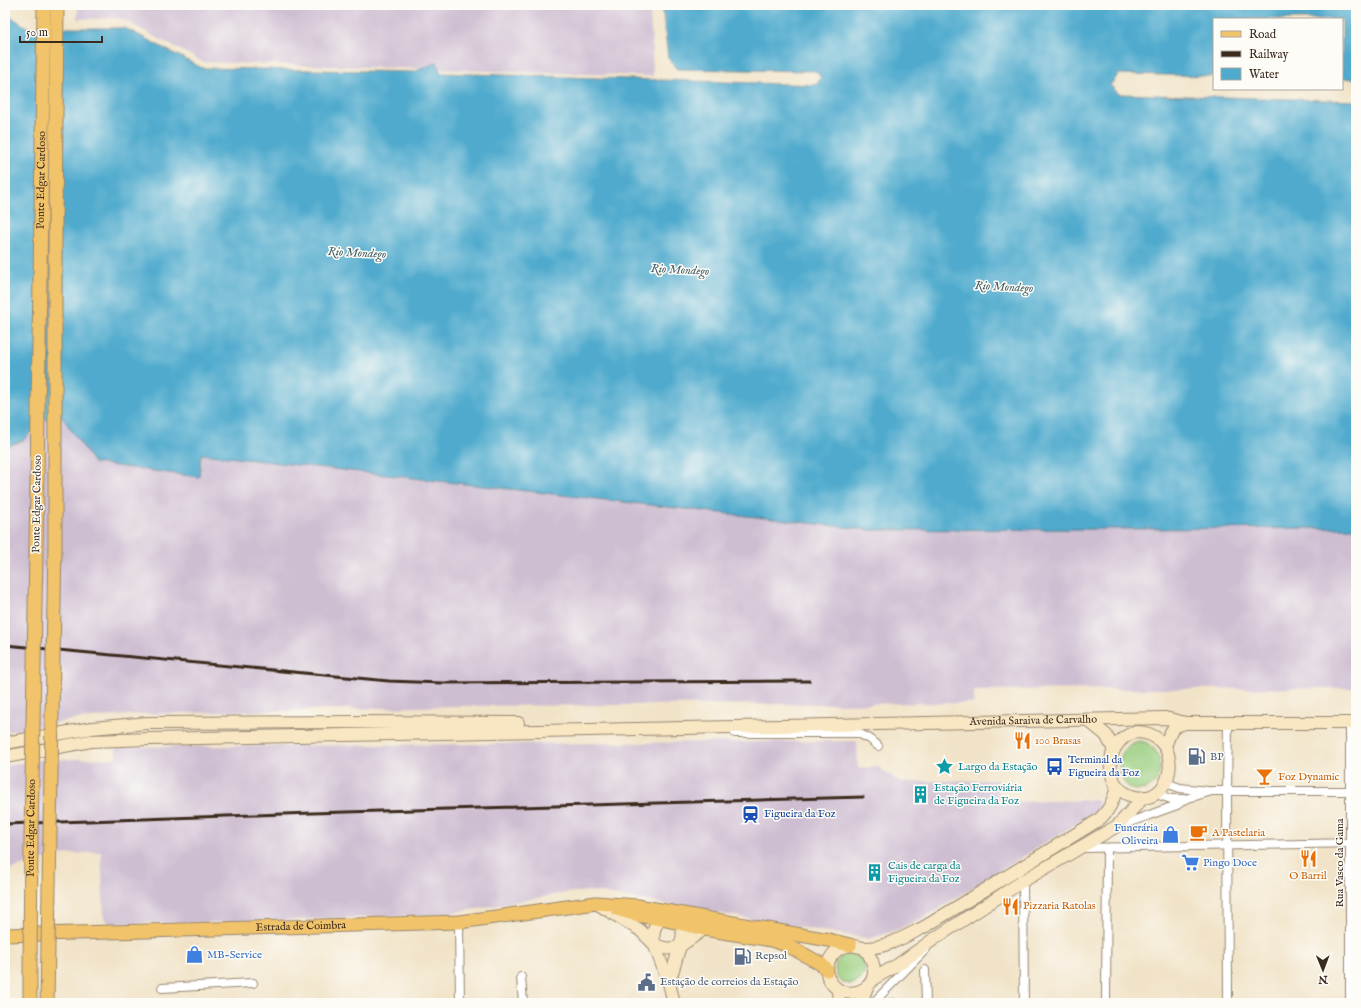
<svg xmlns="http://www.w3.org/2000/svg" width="1361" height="1008" font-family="'IM FELL English',serif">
<rect width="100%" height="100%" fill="#fdfcf7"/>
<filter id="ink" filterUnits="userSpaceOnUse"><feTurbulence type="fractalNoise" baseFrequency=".025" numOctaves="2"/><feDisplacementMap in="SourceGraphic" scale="8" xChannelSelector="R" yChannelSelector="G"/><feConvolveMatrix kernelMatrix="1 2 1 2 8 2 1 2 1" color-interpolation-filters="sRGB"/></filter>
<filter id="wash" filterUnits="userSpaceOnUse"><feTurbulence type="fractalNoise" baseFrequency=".012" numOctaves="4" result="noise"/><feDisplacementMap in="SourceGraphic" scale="16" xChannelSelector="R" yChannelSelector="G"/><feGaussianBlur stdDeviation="0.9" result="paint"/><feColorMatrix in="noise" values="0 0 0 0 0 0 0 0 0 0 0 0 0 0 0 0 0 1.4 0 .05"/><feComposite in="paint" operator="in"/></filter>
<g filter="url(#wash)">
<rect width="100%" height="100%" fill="#f1e3c7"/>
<g fill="#cebed1">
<path d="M 78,5 L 650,5 L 653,76 L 203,62 L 120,18 L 77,19 Z"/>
<path d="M 62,417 L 94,463 L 199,477 L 201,454 L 870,530 L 1356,528 L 1356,688 L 974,690 L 974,703 L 456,706 L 142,714 L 77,719 L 5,732 L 5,447 L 24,441 L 42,420 Z"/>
<path d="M 857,741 L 858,768 L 878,767 L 900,782 L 998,780 L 999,802 L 1099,800 L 1098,810 L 927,916 L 897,930 L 869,939 L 589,891 L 565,893 L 477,909 L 432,915 L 228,922 L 109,924 L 104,918 L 101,852 L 59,855 L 5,871 L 5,766 L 36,760 L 116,758 L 116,747 Z"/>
</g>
<g fill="#99cd7e" stroke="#6a7c4e">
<path d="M 1139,741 C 1167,743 1167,792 1137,790 C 1115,788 1111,747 1139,741 Z"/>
<circle cx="850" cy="969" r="15"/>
</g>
<path fill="#50aacd" stroke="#466a76" d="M 662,5 L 1356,5 L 1356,79 L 1342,78 L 1342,19 L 1214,19 L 1214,76 L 1119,74 L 1110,85 L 1119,94 L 1356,101 L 1356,528 L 870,530 L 201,454 L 199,477 L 94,463 L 62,417 L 42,420 L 24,440 L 5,447 L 5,13 L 28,28 L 125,28 L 202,68 L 414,72 L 437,62 L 440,73 L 816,85 L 821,78 L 816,71 L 677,69 L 668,58 Z"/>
</g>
<g filter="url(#ink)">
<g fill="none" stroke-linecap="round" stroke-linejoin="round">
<defs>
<g id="street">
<path d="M 735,733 L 858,733 L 870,739 L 878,746"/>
<path d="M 1166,783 L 1180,788 L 1208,791"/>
<path d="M 1156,794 L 1171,799 L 1185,799"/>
<path d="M 1119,826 L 1177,805 L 1185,799 L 1212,791 L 1355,791"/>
<path d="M 1082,848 L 1356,843"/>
<path d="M 1023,881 L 1024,1003"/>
<path d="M 459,922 L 460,1003"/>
<path d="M 925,970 L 926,1003"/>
<path d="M 521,977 L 523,1003"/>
<path d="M 162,988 L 253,983"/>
<path d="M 873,1003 L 926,949"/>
<path d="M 891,1003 L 893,1003"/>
<path d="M 1106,1003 L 1107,848"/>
<path d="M 1228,1003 L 1227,791 L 1228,723"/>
<path d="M 1350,1003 L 1350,723"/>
</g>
<g id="secondary">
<path d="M 1089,721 L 1106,735 L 1114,750"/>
<path d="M 1136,732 C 1188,733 1175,813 1129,795 C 1120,791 1114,785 1112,775 C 1107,755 1117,737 1136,732 Z"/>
<path d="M 5,743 L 92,728 L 148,723 L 359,722 L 518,723"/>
<path d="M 1165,746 C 1172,731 1169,727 1186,723"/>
<path id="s1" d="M 5,757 L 91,741 L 150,739 L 1165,718 L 1186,723 L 1356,723"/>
<path d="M 596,903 L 640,930 L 654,944 L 669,983 L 674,1003"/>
<path d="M 662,919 C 653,925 653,933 654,944 C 663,949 670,950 680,946 C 683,937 684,932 680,923"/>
<path d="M 850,945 L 864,948 C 895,985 846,1008 830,981 C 826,975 826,967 829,961 C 833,951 840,947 850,945 Z"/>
<path d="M 864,948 C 887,948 906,936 926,926 L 1097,821 C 1109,812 1113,801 1117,787"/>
<path d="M 873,979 L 899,964 L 934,939 L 1023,881 L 1117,826 L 1144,797"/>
<path d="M 669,983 L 680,946 L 704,929"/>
<path d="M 838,990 L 839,1003"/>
<path d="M 861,1003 L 867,987"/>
</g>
<g id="primary">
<path d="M 55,546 L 55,223 L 57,5"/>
<path id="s2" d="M 36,548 L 44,5"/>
<path d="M 617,909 L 637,915 L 662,919 L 704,929 L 771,940 L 787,945 L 821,964 L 827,970"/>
<path id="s3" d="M 5,935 L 459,922 L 596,903 L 638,906 L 829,940 L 850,945"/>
<path d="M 30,1003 L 30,973"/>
</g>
</defs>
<use href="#street" stroke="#968672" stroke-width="10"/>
<use href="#secondary" stroke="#968672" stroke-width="14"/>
<use href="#primary" stroke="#968672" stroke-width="15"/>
<use href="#street" stroke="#fff" stroke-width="8"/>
<use href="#secondary" stroke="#f9e7c3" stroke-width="12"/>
<use href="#primary" stroke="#f1c36a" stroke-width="13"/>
<g stroke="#3b2a1e" stroke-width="3">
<path d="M 5,645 L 389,681 L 442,683 L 809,681"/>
<path d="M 5,824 L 312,813 L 863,797"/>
</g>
<defs>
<g id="primary-bridge">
<path id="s4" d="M 30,973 L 31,838 L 36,548"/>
<path d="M 47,1003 L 55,546"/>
</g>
</defs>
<use href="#primary-bridge" stroke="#968672" stroke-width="15" stroke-linecap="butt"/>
<use href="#primary-bridge" stroke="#f1c36a" stroke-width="13"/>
</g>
</g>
<defs>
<symbol id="restaurant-bare" viewBox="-9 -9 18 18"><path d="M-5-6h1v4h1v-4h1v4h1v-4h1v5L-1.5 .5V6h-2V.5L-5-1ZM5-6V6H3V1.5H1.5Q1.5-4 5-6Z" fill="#e8710a" stroke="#fdfcf7" stroke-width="2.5" paint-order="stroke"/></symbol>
<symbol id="fuel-bare" viewBox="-9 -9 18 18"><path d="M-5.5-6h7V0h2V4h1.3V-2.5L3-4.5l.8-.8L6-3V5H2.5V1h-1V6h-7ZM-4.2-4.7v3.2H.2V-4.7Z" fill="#5c6f8a" stroke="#fdfcf7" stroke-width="2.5" paint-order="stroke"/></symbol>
<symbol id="bus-bare" viewBox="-9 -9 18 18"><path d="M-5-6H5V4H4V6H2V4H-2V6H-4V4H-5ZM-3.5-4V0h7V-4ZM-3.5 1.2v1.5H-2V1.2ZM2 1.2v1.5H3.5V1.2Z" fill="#1a4fb4" stroke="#fdfcf7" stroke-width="2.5" paint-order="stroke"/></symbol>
<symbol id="sight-bare" viewBox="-9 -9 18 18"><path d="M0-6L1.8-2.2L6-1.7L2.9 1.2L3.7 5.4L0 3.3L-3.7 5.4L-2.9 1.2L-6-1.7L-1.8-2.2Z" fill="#0f9aa8" stroke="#fdfcf7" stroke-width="2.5" paint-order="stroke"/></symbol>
<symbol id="bar-bare" viewBox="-9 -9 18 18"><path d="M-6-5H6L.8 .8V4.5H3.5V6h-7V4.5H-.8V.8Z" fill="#e8710a" stroke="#fdfcf7" stroke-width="2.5" paint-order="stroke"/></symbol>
<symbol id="building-bare" viewBox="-9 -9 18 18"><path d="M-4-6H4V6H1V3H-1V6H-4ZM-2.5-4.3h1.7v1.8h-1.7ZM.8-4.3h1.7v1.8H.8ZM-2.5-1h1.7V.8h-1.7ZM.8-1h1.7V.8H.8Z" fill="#0f9aa8" stroke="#fdfcf7" stroke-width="2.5" paint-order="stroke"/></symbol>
<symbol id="station-bare" viewBox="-9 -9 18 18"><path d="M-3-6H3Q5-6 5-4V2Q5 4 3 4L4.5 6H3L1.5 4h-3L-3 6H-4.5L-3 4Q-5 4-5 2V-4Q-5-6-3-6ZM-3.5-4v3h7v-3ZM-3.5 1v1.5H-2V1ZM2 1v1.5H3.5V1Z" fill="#1a4fb4" stroke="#fdfcf7" stroke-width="2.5" paint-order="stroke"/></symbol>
<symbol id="cafe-bare" viewBox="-9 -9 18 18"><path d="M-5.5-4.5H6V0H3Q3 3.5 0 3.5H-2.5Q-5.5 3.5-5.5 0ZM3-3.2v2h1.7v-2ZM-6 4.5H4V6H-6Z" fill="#e8710a" stroke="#fdfcf7" stroke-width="2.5" paint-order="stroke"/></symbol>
<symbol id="shop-bare" viewBox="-9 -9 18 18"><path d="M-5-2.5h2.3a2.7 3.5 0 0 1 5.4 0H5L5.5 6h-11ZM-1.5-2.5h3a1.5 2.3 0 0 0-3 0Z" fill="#3f7fe0" stroke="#fdfcf7" stroke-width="2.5" paint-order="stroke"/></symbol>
<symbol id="supermarket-bare" viewBox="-9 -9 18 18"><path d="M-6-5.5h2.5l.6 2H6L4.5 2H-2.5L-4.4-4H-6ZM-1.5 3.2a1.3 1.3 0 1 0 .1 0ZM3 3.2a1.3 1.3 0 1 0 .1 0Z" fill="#3f7fe0" stroke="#fdfcf7" stroke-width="2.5" paint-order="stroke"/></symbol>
<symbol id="civic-bare" viewBox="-9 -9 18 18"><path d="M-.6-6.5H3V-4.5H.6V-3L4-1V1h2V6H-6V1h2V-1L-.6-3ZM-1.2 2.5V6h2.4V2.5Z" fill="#5c6f8a" stroke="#fdfcf7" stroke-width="2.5" paint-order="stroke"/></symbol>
</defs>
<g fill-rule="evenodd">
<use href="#restaurant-bare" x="1010" y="728" width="25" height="25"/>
<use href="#fuel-bare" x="1184" y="744" width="25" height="25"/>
<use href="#bus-bare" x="1042" y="754" width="25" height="25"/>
<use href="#sight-bare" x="932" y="754" width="25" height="25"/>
<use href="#bar-bare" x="1252" y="764" width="25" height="25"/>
<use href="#building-bare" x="908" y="782" width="25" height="25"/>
<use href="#station-bare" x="738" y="802" width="25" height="25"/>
<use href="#cafe-bare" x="1186" y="820" width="25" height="25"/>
<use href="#shop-bare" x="1158" y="822" width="25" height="25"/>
<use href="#restaurant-bare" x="1296" y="846" width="25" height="25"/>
<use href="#supermarket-bare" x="1178" y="850" width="25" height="25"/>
<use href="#building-bare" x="862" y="860" width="25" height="25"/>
<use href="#restaurant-bare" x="998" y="894" width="25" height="25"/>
<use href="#shop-bare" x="182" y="942" width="25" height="25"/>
<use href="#fuel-bare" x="730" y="944" width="25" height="25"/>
<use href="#civic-bare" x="634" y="970" width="25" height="25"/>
</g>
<g text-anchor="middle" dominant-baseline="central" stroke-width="3" stroke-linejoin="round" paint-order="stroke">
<g font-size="11" fill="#3b2a1e" stroke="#fdfcf7">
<text stroke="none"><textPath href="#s2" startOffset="368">Ponte Edgar Cardoso</textPath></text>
<text transform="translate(37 504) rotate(-89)">Ponte Edgar Cardoso</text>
<text stroke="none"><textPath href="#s1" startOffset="1030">Avenida Saraiva de Carvalho</textPath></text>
<text stroke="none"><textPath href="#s4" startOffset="145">Ponte Edgar Cardoso</textPath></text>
<text transform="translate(1340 863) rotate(-90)">Rua Vasco da Gama</text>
<text stroke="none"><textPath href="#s3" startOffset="296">Estrada de Coimbra</textPath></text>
</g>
<g font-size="11" fill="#c56008" stroke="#fdfcf7" text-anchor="start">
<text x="1035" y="741">100 Brasas</text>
<text x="1278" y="777">Foz Dynamic</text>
<text x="1212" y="833">A Pastelaria</text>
<text x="1308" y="876" text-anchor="middle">O Barril</text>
<text x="1023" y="906">Pizzaria Ratolas</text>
</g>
<g font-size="11" fill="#4e5e75" stroke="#fdfcf7" text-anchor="start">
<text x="1210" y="757">BP</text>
<text x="755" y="956">Repsol</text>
<text x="660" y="982">Estação de correios da Estação</text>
</g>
<g font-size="11" fill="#164399" stroke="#fdfcf7" text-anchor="start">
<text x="1068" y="760">Terminal da<tspan x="1068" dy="13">Figueira da Foz</tspan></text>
<text x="764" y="814">Figueira da Foz</text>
</g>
<g font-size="11" fill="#0d838f" stroke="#fdfcf7" text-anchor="start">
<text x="958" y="767">Largo da Estação</text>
<text x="934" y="788">Estação Ferroviária<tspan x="934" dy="13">de Figueira da Foz</tspan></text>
<text x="888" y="866">Cais de carga da<tspan x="888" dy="13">Figueira da Foz</tspan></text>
</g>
<g font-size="11" fill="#366cbe" stroke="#fdfcf7" text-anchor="start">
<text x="1158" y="828" text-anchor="end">Funerária<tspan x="1158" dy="13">Oliveira</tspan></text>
<text x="1203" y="863">Pingo Doce</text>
<text x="207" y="955">MB-Service</text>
</g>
<g font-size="12" font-style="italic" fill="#435d64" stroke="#fdfcf7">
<text transform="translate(357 253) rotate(3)">Rio Mondego</text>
<text transform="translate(680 270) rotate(3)">Rio Mondego</text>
<text transform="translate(1004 287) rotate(3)">Rio Mondego</text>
</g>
</g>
<rect width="1361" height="1008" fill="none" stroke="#fdfcf7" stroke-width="20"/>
<rect x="1213" y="18" width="130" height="72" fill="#fdfcf7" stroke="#afa8a0"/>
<rect x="1221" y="31" width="20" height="6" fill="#f1c36a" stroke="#afa8a0"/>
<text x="1249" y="38" font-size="12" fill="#3b2a1e">Road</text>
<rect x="1221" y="51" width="20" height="6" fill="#3b2a1e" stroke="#afa8a0"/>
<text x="1249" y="58" font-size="12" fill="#3b2a1e">Railway</text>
<rect x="1221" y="68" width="20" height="12" fill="#50aacd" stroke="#afa8a0"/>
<text x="1249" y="78" font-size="12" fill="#3b2a1e">Water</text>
<g transform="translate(1323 970) rotate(179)" stroke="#fdfcf7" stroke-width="3" paint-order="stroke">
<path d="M0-3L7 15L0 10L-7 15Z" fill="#3b2a1e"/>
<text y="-6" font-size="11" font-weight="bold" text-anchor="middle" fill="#3b2a1e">N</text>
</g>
<path d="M20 36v6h82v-6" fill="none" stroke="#3b2a1e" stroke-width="2"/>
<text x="26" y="36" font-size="12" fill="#3b2a1e" stroke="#fdfcf7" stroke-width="3" paint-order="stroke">50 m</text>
</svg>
